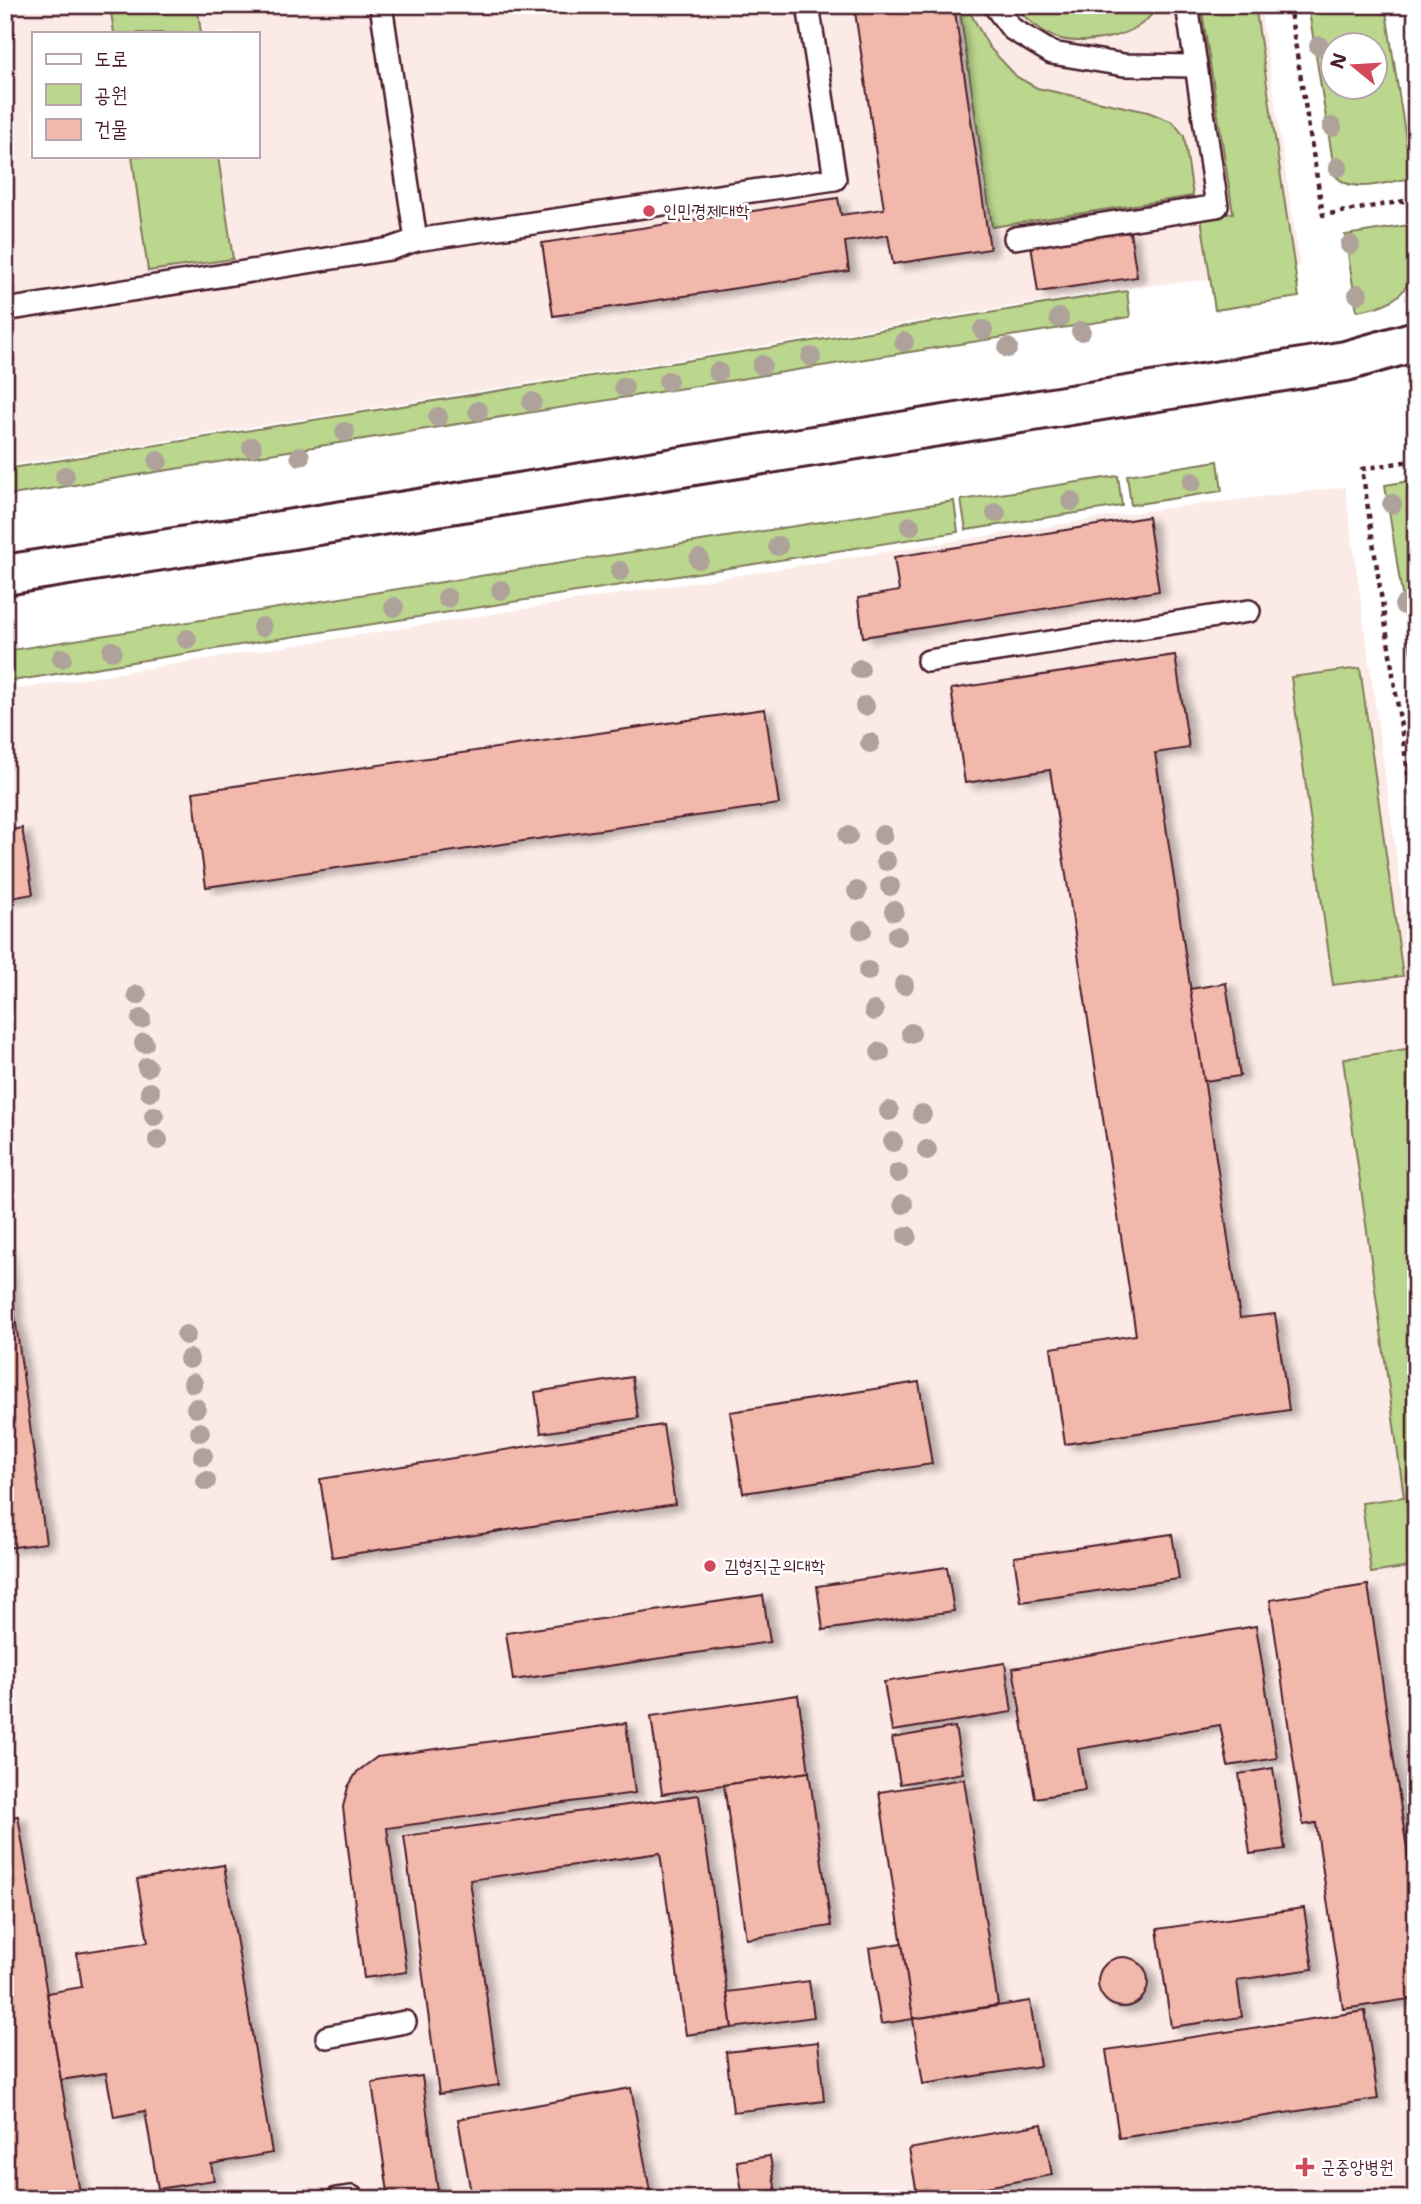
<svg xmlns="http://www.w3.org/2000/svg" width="1421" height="2204" font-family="'Shantell Sans','Poor Story',sans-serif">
<defs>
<filter id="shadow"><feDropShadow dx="8" dy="4.5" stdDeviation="3.5" flood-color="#0004"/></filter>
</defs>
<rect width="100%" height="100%" fill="#fff"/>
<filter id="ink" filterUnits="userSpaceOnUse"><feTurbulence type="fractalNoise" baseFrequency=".0143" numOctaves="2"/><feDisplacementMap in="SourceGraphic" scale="14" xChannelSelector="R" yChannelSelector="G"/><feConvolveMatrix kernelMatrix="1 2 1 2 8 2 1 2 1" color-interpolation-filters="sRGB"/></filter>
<g filter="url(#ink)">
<g fill="#fbeae6" fill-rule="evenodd">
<path d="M 5,5 L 1260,5 L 1300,266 L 1217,279 L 1134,287 L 5,466 ZM 33,33 L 257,33 L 257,156 L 33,156 Z"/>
<path d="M 1345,487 L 1416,997 L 1416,2199 L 5,2199 L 5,691 L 1145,511 Z"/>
</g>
<g fill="#bbd68d" stroke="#827a5c" stroke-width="2" fill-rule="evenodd">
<path d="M 110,5 L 197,5 L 201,33 L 114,33 Z"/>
<path d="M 959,5 L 966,5 L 989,47 L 1017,77 L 1037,88 L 1148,112 L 1173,122 L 1184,136 L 1193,196 L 992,227 Z"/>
<path d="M 1012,5 L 1156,5 C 1148,35 1088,46 1061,39 C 1042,34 1026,18 1012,5 Z"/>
<path d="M 1201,5 L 1255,5 L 1299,297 L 1215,310 L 1201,218 L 1233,213 Z"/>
<path d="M 1308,5 L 1385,5 L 1412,178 C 1389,181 1352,196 1335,175 ZM 1334,46 L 1376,46 L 1376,88 L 1334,88 Z"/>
<path d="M 132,156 L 218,156 L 233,259 L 148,271 Z"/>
<path d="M 1416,224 C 1416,275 1414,303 1357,311 L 1345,235 Z"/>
<path d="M 1127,291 L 1130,317 L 5,496 L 5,469 Z"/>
<path d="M 1218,461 L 1222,491 L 1131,505 L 1127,475 Z"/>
<path d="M 1118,476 L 1122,506 L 966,530 L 961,500 Z"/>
<path d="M 1416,480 L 1416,652 L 1411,653 L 1385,485 Z"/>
<path d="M 954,501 L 958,532 L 5,682 L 5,651 Z"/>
<path d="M 1360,668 L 1403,976 L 1333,985 L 1291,677 Z"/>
<path d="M 1413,1048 L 1416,1069 L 1416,1566 L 1371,1573 L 1362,1503 L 1404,1497 L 1343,1059 Z"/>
</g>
<g fill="#f2b8ac" stroke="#4a1f2b" stroke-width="2" filter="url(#shadow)">
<path d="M 854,5 L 954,5 L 990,249 L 893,264 L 888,235 L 845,242 L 849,271 L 553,316 L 542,243 L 838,198 L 841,215 L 884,209 Z"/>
<path d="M 1130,232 L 1137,277 L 1038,292 L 1031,244 Z"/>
<path d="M 1148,517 L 1159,591 L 863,637 L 858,598 L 899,591 L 894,557 Z"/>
<path d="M 1175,655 L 1189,748 L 1155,753 L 1240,1318 L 1275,1314 L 1289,1410 L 1065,1444 L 1051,1348 L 1136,1335 L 1050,770 L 965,783 L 951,689 Z"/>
<path d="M 765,709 L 779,804 L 206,887 L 193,792 Z"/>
<path d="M 22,828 L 33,894 L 5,899 L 5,831 Z"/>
<path d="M 1226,983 L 1240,1076 L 1204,1081 L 1190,989 Z"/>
<path d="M 5,1243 L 46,1543 L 5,1548 Z"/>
<path d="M 632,1377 L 638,1418 L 541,1433 L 535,1392 Z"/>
<path d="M 919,1382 L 932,1464 L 743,1493 L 730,1412 Z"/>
<path d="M 663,1425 L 675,1504 L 332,1557 L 320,1479 Z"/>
<path d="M 1172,1534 L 1179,1579 L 1021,1602 L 1014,1557 Z"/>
<path d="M 947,1567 L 954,1611 L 823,1630 L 817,1586 Z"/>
<path d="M 1368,1585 L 1416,1911 L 1416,1998 L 1343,2009 L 1316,1823 L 1303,1825 L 1270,1600 Z"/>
<path d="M 763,1595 L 770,1642 L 513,1680 L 506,1633 Z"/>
<path d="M 1256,1626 L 1277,1758 L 1228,1766 L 1220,1725 L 1078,1749 L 1085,1790 L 1035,1798 L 1013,1668 Z"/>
<path d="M 1005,1663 L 1012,1712 L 892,1731 L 884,1682 Z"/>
<path d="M 798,1695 L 809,1772 L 662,1794 L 651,1716 Z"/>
<path d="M 626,1723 L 635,1793 L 387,1828 L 407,1972 L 364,1978 L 343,1807 L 348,1787 L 357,1772 L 377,1757 Z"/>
<path d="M 955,1727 L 963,1773 L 900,1784 L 892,1738 Z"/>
<path d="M 1273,1768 L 1285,1849 L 1250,1854 L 1239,1774 Z"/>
<path d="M 809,1772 L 831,1926 L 746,1939 L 724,1785 Z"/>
<path d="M 964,1779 L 998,2005 L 913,2019 L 879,1792 Z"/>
<path d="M 699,1795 L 732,2028 L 686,2035 L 660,1853 L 470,1880 L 499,2085 L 439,2094 L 404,1836 Z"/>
<path d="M 18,1816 L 61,2080 L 81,2199 L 5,2199 L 5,1818 Z"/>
<path d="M 224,1865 L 272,2153 L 211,2164 L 214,2180 L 158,2189 L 145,2111 L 114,2117 L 106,2073 L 61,2080 L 47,1993 L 82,1987 L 77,1953 L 148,1942 L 137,1879 Z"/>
<path d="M 1304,1908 L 1313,1969 L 1237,1980 L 1242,2017 L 1171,2027 L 1157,1929 Z"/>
<path d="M 902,1943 L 913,2019 L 881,2024 L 869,1948 Z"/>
<circle cx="1123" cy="1982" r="25"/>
<path d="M 809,1981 L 814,2017 L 732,2028 L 727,1992 Z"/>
<path d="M 1030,2001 L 1040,2066 L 923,2084 L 913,2019 Z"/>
<path d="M 1365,2011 L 1378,2099 L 1119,2138 L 1106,2050 Z"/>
<path d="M 818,2042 L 824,2101 L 733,2112 L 726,2052 Z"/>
<path d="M 422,2076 L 439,2199 L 389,2199 L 372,2083 Z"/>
<path d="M 631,2088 L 651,2197 L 472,2199 L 458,2119 Z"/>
<path d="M 1042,2124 L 1052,2175 L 918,2199 L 909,2149 Z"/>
<path d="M 770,2156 L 777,2199 L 743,2199 L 737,2161 Z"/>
</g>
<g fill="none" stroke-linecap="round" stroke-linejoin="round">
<defs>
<g id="lane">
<path d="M 381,5 L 416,240 L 835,179 L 808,5"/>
<path d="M 994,5 L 1012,29 L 1052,53 L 1124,65 L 1196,66"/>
<path d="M 1015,238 L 1217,206 L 1187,5"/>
<path d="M 5,310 L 390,249 L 416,240"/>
<path d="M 928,661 L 1249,611"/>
<path d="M 327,2037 L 405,2022"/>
<path d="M 337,2199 L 352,2197"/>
</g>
<path id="secondary" d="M 5,575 L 1346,361 L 1416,341"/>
</defs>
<use href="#lane" stroke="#4a1f2b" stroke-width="26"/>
<use href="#secondary" stroke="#4a1f2b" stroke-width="44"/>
<g stroke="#4a1f2b" stroke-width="4.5" stroke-dasharray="5 5" stroke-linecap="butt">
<path d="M 1289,5 L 1323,215 L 1416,199"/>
<path d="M 1416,460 L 1362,469 L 1416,826"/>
</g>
<use href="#lane" stroke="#fff" stroke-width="21"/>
<use href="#secondary" stroke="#fff" stroke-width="38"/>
</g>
<g fill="#aea29a">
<circle cx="1319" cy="46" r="10"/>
<circle cx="1332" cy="127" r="10"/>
<circle cx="1338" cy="167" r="10"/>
<circle cx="1350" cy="245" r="10"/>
<circle cx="1358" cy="294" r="10"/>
<circle cx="1059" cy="318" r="10"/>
<circle cx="983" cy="330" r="10"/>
<circle cx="1081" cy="331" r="10"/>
<circle cx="904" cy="342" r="10"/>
<circle cx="1008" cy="348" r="10"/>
<circle cx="811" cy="357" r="10"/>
<circle cx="762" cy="365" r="10"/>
<circle cx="718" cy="372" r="10"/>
<circle cx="668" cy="381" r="10"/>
<circle cx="624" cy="387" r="10"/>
<circle cx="532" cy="402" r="10"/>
<circle cx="478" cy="411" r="10"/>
<circle cx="438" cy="417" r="10"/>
<circle cx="345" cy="432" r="10"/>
<circle cx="252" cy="447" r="10"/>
<circle cx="300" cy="456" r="10"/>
<circle cx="158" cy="461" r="10"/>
<circle cx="65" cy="476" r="10"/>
<circle cx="1192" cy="482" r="10"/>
<circle cx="1071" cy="501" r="10"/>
<circle cx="1392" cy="504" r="10"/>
<circle cx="996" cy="513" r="10"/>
<circle cx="910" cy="526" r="10"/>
<circle cx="778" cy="546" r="10"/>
<circle cx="699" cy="559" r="10"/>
<circle cx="620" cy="571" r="10"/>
<circle cx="501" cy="590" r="10"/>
<circle cx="447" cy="598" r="10"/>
<circle cx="1404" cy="605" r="10"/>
<circle cx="394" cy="607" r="10"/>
<circle cx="262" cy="627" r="10"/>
<circle cx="187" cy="639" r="10"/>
<circle cx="112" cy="651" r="10"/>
<circle cx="62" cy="658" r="10"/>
<circle cx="860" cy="669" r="10"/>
<circle cx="865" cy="706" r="10"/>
<circle cx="870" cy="743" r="10"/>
<circle cx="883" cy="835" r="10"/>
<circle cx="848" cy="836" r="10"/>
<circle cx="886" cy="861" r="10"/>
<circle cx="890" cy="886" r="10"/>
<circle cx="857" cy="891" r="10"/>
<circle cx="894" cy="911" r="10"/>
<circle cx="862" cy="930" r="10"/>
<circle cx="897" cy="936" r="10"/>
<circle cx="868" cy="971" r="10"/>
<circle cx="904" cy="985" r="10"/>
<circle cx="137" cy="995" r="10"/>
<circle cx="874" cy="1011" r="10"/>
<circle cx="141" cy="1019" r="10"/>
<circle cx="911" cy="1033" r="10"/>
<circle cx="144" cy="1043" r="10"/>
<circle cx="880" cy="1052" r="10"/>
<circle cx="147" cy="1067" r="10"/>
<circle cx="150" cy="1092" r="10"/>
<circle cx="889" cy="1111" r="10"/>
<circle cx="922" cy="1114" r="10"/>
<circle cx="154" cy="1116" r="10"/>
<circle cx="158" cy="1140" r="10"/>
<circle cx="893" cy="1142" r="10"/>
<circle cx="927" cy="1150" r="10"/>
<circle cx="898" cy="1173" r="10"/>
<circle cx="903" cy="1204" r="10"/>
<circle cx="907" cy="1236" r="10"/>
<circle cx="186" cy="1335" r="10"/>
<circle cx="189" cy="1359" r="10"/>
<circle cx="193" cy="1383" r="10"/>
<circle cx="196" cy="1408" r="10"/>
<circle cx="200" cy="1432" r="10"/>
<circle cx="203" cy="1456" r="10"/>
<circle cx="206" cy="1481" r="10"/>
</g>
</g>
<g fill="#d1495b" stroke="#fff" stroke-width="2.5">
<circle cx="649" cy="211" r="7"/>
<circle cx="710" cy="1566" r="7"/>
<path d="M1301.5 2156.5h7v7h7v7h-7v7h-7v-7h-7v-7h7z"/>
</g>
<g text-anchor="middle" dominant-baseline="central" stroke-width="5" stroke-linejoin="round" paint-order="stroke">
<g font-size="18" fill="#4a1f2b" stroke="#fff" text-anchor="start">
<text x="663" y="211">인민경제대학</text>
<text x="724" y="1566">김형직군의대학</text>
<text x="1321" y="2167">군중앙병원</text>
</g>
</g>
<rect width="1421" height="2204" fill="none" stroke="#fff" stroke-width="28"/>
<rect x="14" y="14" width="1393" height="2176" fill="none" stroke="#4a1f2b" stroke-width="2.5" filter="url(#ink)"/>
<rect x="32" y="32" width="228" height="126" fill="#ffffff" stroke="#b7a5aa" stroke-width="2"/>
<rect x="46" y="54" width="35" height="10" fill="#ffffff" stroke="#b7a5aa" stroke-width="2"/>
<text x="94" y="66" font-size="21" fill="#4a1f2b">도로</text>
<rect x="46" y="84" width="35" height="21" fill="#bbd68d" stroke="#b7a5aa" stroke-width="2"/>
<text x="94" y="102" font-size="21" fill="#4a1f2b">공원</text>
<rect x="46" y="119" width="35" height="21" fill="#f2b8ac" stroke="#b7a5aa" stroke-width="2"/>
<text x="94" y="136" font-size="21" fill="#4a1f2b">건물</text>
<g transform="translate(1354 66) rotate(288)"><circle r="33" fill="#ffffff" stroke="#b7a5aa" stroke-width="2"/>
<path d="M0-5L12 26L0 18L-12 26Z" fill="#d1495b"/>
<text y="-10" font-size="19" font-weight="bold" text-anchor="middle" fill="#4a1f2b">N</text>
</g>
</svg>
